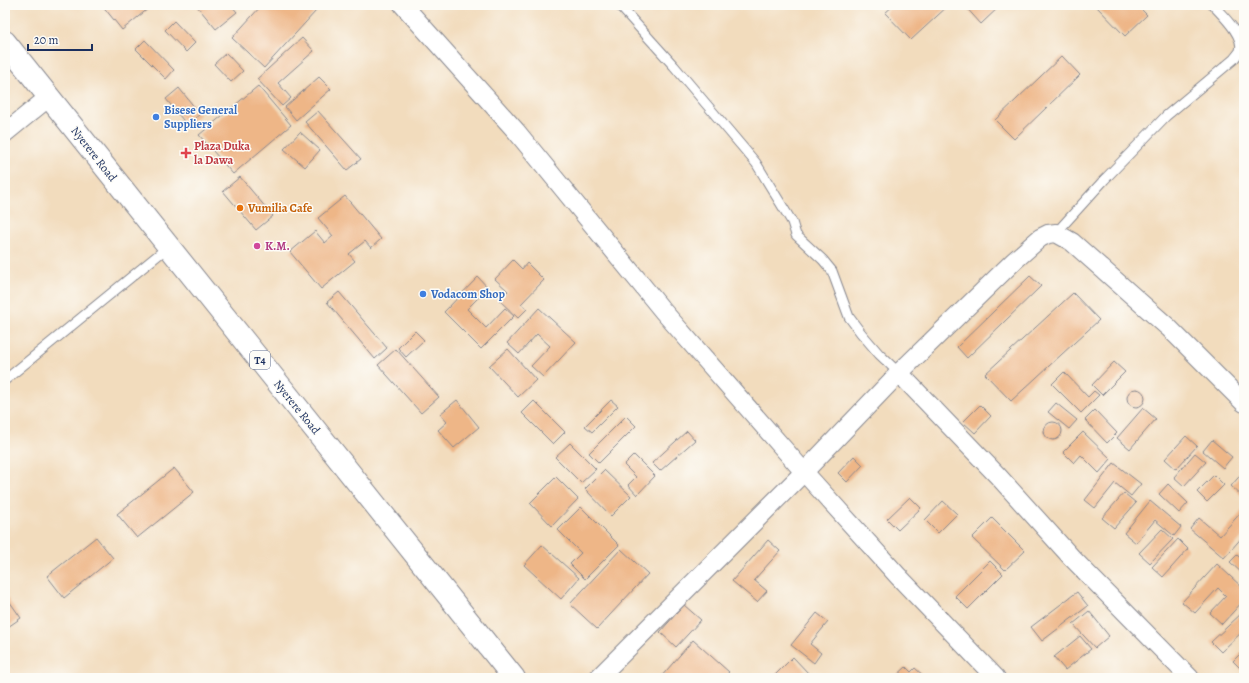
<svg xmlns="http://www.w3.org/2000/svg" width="1249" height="683" font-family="Alegreya,serif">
<rect width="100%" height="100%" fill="#fdfcf7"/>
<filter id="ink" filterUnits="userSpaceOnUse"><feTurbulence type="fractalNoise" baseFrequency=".025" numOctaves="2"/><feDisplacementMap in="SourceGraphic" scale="8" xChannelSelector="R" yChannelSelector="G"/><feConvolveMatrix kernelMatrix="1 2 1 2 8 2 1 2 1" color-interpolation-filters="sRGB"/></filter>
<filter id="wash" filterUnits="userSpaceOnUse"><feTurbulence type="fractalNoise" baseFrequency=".012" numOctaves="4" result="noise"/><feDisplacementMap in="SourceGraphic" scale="16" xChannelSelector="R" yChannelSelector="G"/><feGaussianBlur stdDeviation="0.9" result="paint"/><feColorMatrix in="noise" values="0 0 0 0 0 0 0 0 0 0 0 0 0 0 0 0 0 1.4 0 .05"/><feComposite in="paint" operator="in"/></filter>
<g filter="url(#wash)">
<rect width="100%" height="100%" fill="#f2dcbd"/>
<g id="blocks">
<g fill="#eeb687">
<path d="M 102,5 L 147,5 L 149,8 L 122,30 Z"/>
<path d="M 196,5 L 218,5 L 220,7 L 223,5 L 231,5 L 237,12 L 216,29 Z"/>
<path d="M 262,5 L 309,5 L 316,11 L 264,68 L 232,38 Z"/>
<path d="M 894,5 L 949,5 L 911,40 L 885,13 Z"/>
<path d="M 964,5 L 1001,5 L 981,24 Z"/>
<path d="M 1095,5 L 1137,5 L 1147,15 L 1125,36 Z"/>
<path d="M 174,21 L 195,43 L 186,52 L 165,30 Z"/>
<path d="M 302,38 L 314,51 L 278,83 L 291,98 L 282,106 L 257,79 Z"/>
<path d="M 145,40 L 174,70 L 166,79 L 136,49 Z"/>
<path d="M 226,53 L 243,71 L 231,82 L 214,64 Z"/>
<path d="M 1062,56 L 1080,75 L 1014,139 L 995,120 Z"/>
<path d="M 319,77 L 331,89 L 296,120 L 285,107 Z"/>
<path d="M 258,86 L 291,125 L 233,174 L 199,135 Z"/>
<path d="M 179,88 L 200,114 L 187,125 L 166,99 Z"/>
<path d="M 318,111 L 361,159 L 347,170 L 305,122 Z"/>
<path d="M 300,132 L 320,150 L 305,167 L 284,149 Z"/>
<path d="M 240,177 L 273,216 L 256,230 L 223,191 Z"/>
<path d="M 345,196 L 381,239 L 371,248 L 365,241 L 349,254 L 355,261 L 321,289 L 290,252 L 315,231 L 325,243 L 333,236 L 318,218 Z"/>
<path d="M 513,260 L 522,269 L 527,263 L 544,280 L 521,304 L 527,309 L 518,318 L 499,300 L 508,291 L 495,279 Z"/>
<path d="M 1030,276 L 1041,286 L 967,358 L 957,347 Z"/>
<path d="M 478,277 L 488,288 L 467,309 L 486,328 L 505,308 L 514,316 L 481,349 L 444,312 Z"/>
<path d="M 339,292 L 387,348 L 375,359 L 327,302 Z"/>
<path d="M 1073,293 L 1099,320 L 1011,401 L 985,374 Z"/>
<path d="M 539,308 L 576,342 L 543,377 L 531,366 L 550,346 L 537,334 L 519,354 L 507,343 Z"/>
<path d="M 415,331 L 424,340 L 406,357 L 398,348 Z"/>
<path d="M 396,349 L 439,397 L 421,413 L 378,365 Z"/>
<path d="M 508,349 L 536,380 L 518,397 L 489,366 Z"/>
<path d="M 1114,362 L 1125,372 L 1102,395 L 1092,385 Z"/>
<path d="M 1064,372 L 1088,397 L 1094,391 L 1099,395 L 1081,413 L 1052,384 Z"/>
<circle cx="1136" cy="398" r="9"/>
<path d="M 457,400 L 479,427 L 454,448 L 438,430 L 447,422 L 440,414 Z"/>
<path d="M 611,400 L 618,406 L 592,432 L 585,426 Z"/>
<path d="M 534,401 L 565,432 L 553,444 L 522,413 Z"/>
<path d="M 1056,403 L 1077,420 L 1069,429 L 1048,412 Z"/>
<path d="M 980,405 L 991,416 L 975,433 L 963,422 Z"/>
<path d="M 1143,408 L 1156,419 L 1130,449 L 1117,438 Z"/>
<path d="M 1095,410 L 1117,433 L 1107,443 L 1085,420 Z"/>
<path d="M 626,416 L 636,426 L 599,463 L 589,453 Z"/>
<circle cx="1053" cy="431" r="9"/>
<path d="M 687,431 L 695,440 L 660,471 L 652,463 Z"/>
<path d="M 1083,432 L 1111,459 L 1099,473 L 1081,455 L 1074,463 L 1063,452 Z"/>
<path d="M 1186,436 L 1197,446 L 1176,469 L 1165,459 Z"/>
<path d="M 1212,440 L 1232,457 L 1223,468 L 1203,451 Z"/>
<path d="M 570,443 L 596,469 L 581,483 L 555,457 Z"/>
<path d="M 1195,453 L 1206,462 L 1184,486 L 1174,477 Z"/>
<path d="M 634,455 L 655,476 L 637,495 L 628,485 L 636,477 L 624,465 Z"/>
<path d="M 854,456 L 863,465 L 847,482 L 838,473 Z"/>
<path d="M 1114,463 L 1141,484 L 1131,496 L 1115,483 L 1095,508 L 1085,500 Z"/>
<path d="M 174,468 L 194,492 L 137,538 L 117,514 Z"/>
<path d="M 604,470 L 631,496 L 611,516 L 585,489 Z"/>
<path d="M 1244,471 L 1244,498 L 1231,486 Z"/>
<path d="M 1214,475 L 1224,485 L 1207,502 L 1197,492 Z"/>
<path d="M 556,477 L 578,499 L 552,526 L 530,503 Z"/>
<path d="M 1168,484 L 1188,503 L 1179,513 L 1159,494 Z"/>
<path d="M 1124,493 L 1136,503 L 1114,528 L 1102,518 Z"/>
<path d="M 910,497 L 921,508 L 898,530 L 887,519 Z"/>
<path d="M 943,501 L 957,514 L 938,533 L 925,520 Z"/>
<path d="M 1150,501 L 1181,527 L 1174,536 L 1155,520 L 1136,543 L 1124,533 Z"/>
<path d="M 581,507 L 619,545 L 585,579 L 570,564 L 581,553 L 558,530 Z"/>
<path d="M 1243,510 L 1244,512 L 1244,535 L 1224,558 L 1190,529 L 1199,518 L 1220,536 Z"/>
<path d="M 992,518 L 1025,551 L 1005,570 L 972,538 Z"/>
<path d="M 1162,529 L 1173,539 L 1150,563 L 1139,553 Z"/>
<path d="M 96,537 L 113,558 L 64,598 L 47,576 Z"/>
<path d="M 1178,539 L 1188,549 L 1163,577 L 1152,567 Z"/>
<path d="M 768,540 L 780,551 L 754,580 L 767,591 L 757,602 L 732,581 Z"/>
<path d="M 542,545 L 579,578 L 561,599 L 524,565 Z"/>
<path d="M 621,549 L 648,574 L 597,629 L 570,604 Z"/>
<path d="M 1237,555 L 1244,561 L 1244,575 L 1230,562 Z"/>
<path d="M 990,561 L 1003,574 L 968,609 L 955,596 Z"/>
<path d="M 1217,564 L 1244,589 L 1244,600 L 1222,624 L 1210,613 L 1226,596 L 1218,588 L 1195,613 L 1182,602 Z"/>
<path d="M 1077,592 L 1088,606 L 1042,641 L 1031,627 Z"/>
<path d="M 5,595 L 21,618 L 5,629 Z"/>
<path d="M 684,605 L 701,620 L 676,647 L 660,632 Z"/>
<path d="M 1089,611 L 1109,636 L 1095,648 L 1073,624 Z"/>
<path d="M 1244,611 L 1244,630 L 1221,652 L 1211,642 Z"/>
<path d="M 817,613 L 828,622 L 810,644 L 821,653 L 814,663 L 791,645 Z"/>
<path d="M 1080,636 L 1091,649 L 1065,670 L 1054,657 Z"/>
<path d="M 693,640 L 729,672 L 723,678 L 660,678 Z"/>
<path d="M 1244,650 L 1244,672 L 1233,661 Z"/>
<path d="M 793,657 L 809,674 L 805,678 L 772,678 Z"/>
<path d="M 906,667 L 911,672 L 915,668 L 926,678 L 894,678 Z"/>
</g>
</g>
</g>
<g filter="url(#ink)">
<use href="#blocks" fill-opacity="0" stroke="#86868e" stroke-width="1"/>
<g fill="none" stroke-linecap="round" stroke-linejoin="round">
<defs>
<g id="service">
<path d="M 619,5 L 674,66 L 756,163 L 792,222 L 796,235 L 823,260 L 832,271 L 849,317 L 861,333 L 879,354 L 899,373"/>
<path d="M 1056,233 L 1104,180 L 1166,116 L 1234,59 C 1236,56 1239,53 1240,51 C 1245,36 1222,15 1213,5"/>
<path d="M 5,380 L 168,247"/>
</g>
<g id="minor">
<path d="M 403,5 L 516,131 L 663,311 L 804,472 L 898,576 L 996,678"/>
<path d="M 5,133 L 49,97"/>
<path d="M 899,373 L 998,476 L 1072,558 L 1190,678"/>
<path d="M 598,678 L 804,472 L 899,373 L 1014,261 L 1040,238 L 1048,234 L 1056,233 L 1072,242 L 1169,328 L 1244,403"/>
</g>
<path id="trunk" d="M 5,42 L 514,678"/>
</defs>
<use href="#service" stroke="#86868e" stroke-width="11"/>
<use href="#minor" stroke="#86868e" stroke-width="20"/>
<use href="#trunk" stroke="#86868e" stroke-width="24"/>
<use href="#service" stroke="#fff" stroke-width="9"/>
<use href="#minor" stroke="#fff" stroke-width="18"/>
<use href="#trunk" stroke="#fff" stroke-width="22"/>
</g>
</g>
<g fill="#3f7fe0" stroke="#fdfcf7" stroke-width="1.5">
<circle cx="156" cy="117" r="4"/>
<circle cx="423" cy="294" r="4"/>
</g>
<path fill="#e0444e" stroke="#fdfcf7" stroke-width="1.5" d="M184 147h4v4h4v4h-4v4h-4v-4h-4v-4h4z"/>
<circle fill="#e8710a" stroke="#fdfcf7" stroke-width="1.5" cx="240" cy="208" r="4"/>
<circle fill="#d1479c" stroke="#fdfcf7" stroke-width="1.5" cx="257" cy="246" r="4"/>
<g text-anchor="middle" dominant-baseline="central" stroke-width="3" stroke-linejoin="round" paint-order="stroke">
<rect fill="#fdfcf7" stroke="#5f6c8c" stroke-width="1" x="250" y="351" width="20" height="18" rx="3"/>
<g font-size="11" font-weight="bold" fill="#1b2f5e">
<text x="260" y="360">T4</text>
</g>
<g font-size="12" font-weight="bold" fill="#366cbe" stroke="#fdfcf7" text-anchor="start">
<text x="164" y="110">Bisese General<tspan x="164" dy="14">Suppliers</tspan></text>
<text x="431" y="294">Vodacom Shop</text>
</g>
<g font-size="12" font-weight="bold" fill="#be3a42" stroke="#fdfcf7" text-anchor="start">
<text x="194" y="146">Plaza Duka<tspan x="194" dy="14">la Dawa</tspan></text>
</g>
<g font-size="12" fill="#1b2f5e" stroke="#fdfcf7">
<text transform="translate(94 154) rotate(52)">Nyerere Road</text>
<text transform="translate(297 407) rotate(51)">Nyerere Road</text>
</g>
<g font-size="12" font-weight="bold" fill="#c56008" stroke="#fdfcf7" text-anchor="start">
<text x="248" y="208">Vumilia Cafe</text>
</g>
<g font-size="12" font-weight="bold" fill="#b23c85" stroke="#fdfcf7" text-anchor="start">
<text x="265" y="246">K.M.</text>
</g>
</g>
<rect width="1249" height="683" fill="none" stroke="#fdfcf7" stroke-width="20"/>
<path d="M28 44v6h64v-6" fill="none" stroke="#1b2f5e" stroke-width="2"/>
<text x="34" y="44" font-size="12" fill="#1b2f5e" stroke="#fdfcf7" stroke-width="3" paint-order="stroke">20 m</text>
</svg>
